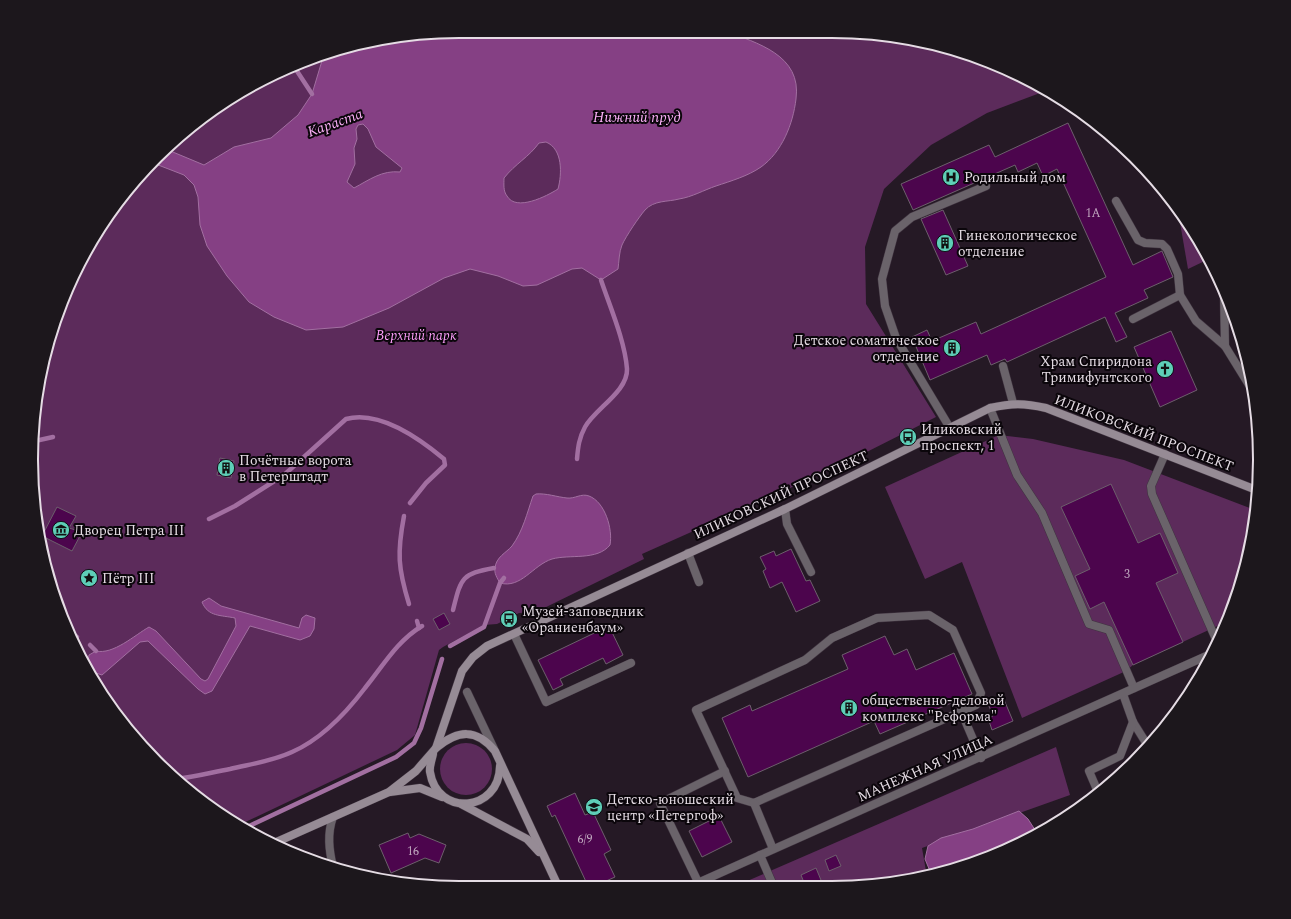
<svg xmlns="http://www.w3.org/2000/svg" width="1291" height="919" font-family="Spectral,serif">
<rect width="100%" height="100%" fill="#251925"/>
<g fill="#5c2b5b">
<path d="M 459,31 L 832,31 L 915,39 L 995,64 L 1048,90 L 987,113 L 931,145 L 884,189 L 865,247 L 866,304 L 936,417 L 837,467 L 642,554 L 644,559 L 536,612 L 519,613 L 497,624 L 484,625 L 443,647 L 439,650 L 415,735 L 397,750 L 239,825 L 198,799 L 137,742 L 75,649 L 46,571 L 35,516 L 35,403 L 46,348 L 75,270 L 137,177 L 222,103 L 295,64 L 348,46 Z"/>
<path d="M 1178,211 L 1203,245 L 1209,259 L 1188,269 Z"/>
<path d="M 999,435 L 1033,439 L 1124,460 L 1255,510 L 1245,571 L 1226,622 L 1133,665 L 1126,671 L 1022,718 L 962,562 L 925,579 L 885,487 Z"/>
<circle cx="466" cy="769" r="26"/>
<path d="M 1056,747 L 1070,795 L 922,848 L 927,877 L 888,884 L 738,885 Z"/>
</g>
<g fill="#854084" stroke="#a26fa1" fill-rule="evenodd">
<path d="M 459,31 L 725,31 C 757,43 802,55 796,99 C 793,124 782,152 761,167 C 748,176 731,181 716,186 C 704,190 692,197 679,199 C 668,202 654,200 645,210 C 639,217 626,236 622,245 C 619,252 619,262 618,269 L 601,280 L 582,268 L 572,269 L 537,285 L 523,286 L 498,276 L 470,269 L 444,278 L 389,308 L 343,327 L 306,330 L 274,317 L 249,302 L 227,276 L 207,246 L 200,225 L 198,197 L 194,185 L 184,175 L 153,163 L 168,150 L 204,165 L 234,147 L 271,138 L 298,115 L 312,94 L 324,54 L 348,46 ZM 363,124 L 368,129 L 376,147 L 402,168 L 400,172 C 382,170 369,180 354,188 L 347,182 L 355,164 L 354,148 L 357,139 L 356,129 L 358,125 ZM 546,142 C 563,149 562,174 558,189 C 547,196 516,212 507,196 C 503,191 504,184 504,178 C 515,164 529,157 539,143 Z"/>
<path d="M 536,494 C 546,493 557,497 567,498 C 575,499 581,493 589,496 C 605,502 613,529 610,545 C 597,561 570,554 552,559 C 533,565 521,589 500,583 C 497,578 494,573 495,568 C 496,557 506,553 512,546 C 523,531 527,513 533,496 Z"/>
<path d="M 209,598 L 221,606 L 299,628 L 302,618 L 306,615 L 315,618 L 314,629 L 310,636 L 300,640 L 250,626 L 212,691 L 205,694 L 198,689 L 148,641 L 140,642 L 102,675 L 96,673 L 88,662 L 89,655 L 96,651 C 113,655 135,635 149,627 L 156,631 L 201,679 L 205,681 L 208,679 L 236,626 L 235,618 C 221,615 208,617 202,602 Z"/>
<path d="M 1019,811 L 1028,819 L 1037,833 L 1021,844 L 943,873 L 932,876 L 925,859 L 928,846 L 941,838 L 973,829 Z"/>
</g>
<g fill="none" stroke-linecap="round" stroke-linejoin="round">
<g stroke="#a26fa1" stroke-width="4.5">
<path d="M 293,65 L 312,94"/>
<path d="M 35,441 L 53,437"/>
<path d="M 577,459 C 578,447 579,438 585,427 C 595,409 628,391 627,369 C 625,341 610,307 601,280"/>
<path d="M 404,516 C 397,553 398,568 409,604"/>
<path d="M 209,519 L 235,506 L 284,475 L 346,419 C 379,410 420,439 444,459 L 445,465 L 426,483 L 410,503"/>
<path d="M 453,610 C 461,578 461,574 494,568"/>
<path d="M 417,621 L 419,628"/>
<path d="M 65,623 L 71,632 L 77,637"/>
<path d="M 90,645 L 96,651"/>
<path d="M 450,646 L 484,627 L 500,583 L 504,578"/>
<path d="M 176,779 C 195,777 213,772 230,769 C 251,764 273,761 292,752 C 322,739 346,713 365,688 C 383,666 397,641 422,626"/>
<path d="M 245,828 L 396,757 L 414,743 L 421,728 L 442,659"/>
</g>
</g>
<g fill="#4c054d" stroke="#6d5f6c">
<path d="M 1068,123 L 1133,265 L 1162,251 L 1173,277 L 1144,290 L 1148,298 L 1115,313 L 1127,337 L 1116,342 L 1105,317 L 1007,362 L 1005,359 L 991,365 L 987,355 L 930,380 L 912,337 L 927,330 L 932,341 L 976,322 L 981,334 L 1106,277 L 1057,169 L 1043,176 L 1037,163 L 1018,172 L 1015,165 L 913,210 L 901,184 L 989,145 L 995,157 Z"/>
<path d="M 943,210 L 968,266 L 946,275 L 921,219 Z"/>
<path d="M 1171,331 L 1197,390 L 1160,407 L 1134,347 Z"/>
<path d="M 220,458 L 234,461 L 231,478 L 217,475 Z"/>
<path d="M 1111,484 L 1138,543 L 1160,533 L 1178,573 L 1156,583 L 1183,642 L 1133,665 L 1104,602 L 1090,609 L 1075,576 L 1090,569 L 1061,507 Z"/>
<path d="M 57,507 L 76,516 L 69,528 L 82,532 L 72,551 L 42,536 Z"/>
<path d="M 791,549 L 806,581 L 810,580 L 820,601 L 796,612 L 782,582 L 770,588 L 763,571 L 766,569 L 760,557 L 774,551 L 776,556 Z"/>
<path d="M 444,613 L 450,624 L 439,630 L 433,619 Z"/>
<path d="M 609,626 L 623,655 L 606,664 L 603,658 L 560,679 L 563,685 L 553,690 L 538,660 Z"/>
<path d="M 885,636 L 894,655 L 907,649 L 916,670 L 954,653 L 972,694 L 880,734 L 874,721 L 748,777 L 722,718 L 750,705 L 752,711 L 848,669 L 842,655 Z"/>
<path d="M 1002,695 L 1013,721 L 992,730 L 988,718 L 993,716 L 987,701 Z"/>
<path d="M 575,793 L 585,815 L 593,812 L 611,850 L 604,854 L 615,877 L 595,886 L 588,886 L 555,815 L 552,817 L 547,806 Z"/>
<path d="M 719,816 L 732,842 L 702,857 L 689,831 Z"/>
<path d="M 408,833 L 410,838 L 419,834 L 446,845 L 439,863 L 425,858 L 391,873 L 379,845 Z"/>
<path d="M 836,855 L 841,866 L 829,871 L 825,860 Z"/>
<path d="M 816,868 L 823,885 L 805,885 L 801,875 Z"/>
</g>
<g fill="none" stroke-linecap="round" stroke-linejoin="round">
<defs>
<g id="service">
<path d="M 1116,201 L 1138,240 L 1145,243 L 1162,244 L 1167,249 L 1178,274 L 1180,295 L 1196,321 L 1225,346"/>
<path d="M 1133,319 L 1180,295"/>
<path d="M 1003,366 L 1013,403"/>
<path d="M 990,408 L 1017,475 L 1042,513 L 1089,624 L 1109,630 L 1134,688"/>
<path d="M 950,428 L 896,338 L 885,306 L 882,279 L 895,231 L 912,217 L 986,186"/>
<path d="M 1165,454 L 1151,486 L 1152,494 L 1218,644"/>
<path d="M 785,509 L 787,524 L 811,572"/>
<path d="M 688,553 L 699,582"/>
<path d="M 929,615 L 953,630 L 981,693 L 976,705 L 754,803 L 737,798 L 696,710 L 805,660 L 832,638 L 877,618 Z"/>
<path d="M 514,634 L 546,702 L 631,663"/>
<path d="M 467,692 L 494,749"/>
<path d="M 1123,694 L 1133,722 L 1148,746"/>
<path d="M 961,711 L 981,758"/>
<path d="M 1098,792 L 1089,771 L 1120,756 L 1133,722"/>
<path d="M 754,803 L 773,849"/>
<path d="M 760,855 L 773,885"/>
<path d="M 333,867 C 329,850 327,834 333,817"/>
<path d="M 698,882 L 660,803 L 725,771"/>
</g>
<g id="minor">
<path d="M 1224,293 L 1225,346 L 1254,393"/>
<path d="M 691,886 L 1213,653"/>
</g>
<g id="secondary">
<path d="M 436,748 C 458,730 476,728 495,751 L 558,886"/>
<path d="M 433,754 C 432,759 429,767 430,772 C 437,817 499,813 500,766"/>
<path d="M 390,792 L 420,788 L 442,797"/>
<path d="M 461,804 L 527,839 L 539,852"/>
<path d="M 272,844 L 389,792 L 416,771 L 436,748 L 462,671 L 473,657 L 487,646 L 785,509 L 990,408 C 1012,403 1024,403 1046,408 L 1259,491"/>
</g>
</defs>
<use href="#service" stroke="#403440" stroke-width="9"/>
<use href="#minor" stroke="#403440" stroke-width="9"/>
<use href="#secondary" stroke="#403440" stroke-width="9"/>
<use href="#service" stroke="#6a636a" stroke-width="8"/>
<use href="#minor" stroke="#6a636a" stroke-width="8"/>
<use href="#secondary" stroke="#968b95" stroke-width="8"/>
</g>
<defs>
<symbol id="hospital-disc" viewBox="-11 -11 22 22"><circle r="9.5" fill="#5eceb7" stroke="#0b060b"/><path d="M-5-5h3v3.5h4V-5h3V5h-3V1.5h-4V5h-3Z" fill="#111"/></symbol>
<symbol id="building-disc" viewBox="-11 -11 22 22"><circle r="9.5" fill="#5eceb7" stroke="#0b060b"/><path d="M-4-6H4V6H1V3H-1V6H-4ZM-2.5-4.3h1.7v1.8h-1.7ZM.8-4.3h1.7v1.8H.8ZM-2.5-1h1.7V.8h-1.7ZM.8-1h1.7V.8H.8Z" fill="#111"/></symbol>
<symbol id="church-disc" viewBox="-11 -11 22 22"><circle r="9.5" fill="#5eceb7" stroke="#0b060b"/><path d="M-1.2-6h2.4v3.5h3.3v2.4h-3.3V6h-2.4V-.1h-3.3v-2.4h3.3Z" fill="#111"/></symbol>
<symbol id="bus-disc" viewBox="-11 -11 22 22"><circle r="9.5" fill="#5eceb7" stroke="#0b060b"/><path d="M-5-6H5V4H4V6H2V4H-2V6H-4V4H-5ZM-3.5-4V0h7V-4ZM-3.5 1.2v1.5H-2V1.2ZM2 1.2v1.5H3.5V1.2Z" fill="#111"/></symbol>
<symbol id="museum-disc" viewBox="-11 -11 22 22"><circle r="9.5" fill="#5eceb7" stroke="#0b060b"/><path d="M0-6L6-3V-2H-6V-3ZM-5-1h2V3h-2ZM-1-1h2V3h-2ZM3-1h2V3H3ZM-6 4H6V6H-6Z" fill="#111"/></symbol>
<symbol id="sight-disc" viewBox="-11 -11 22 22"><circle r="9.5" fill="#5eceb7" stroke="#0b060b"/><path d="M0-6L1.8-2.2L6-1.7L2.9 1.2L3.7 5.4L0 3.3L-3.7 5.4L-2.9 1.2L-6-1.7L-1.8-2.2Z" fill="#111"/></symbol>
<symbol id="school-disc" viewBox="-11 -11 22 22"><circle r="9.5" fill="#5eceb7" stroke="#0b060b"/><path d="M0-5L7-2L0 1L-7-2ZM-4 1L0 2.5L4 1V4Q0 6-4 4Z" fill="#111"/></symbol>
</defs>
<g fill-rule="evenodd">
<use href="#hospital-disc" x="941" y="167" width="20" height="20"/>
<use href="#building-disc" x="935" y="233" width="20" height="20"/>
<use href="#building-disc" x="942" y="338" width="20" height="20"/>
<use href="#church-disc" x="1155" y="359" width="20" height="20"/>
<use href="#bus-disc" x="898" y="427" width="20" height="20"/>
<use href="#building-disc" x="216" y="458" width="20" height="20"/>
<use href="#museum-disc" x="51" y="520" width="20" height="20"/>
<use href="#sight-disc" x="79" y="568" width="20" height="20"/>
<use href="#bus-disc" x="499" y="609" width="20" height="20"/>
<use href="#building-disc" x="839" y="698" width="20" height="20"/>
<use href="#school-disc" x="584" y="797" width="20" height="20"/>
</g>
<g text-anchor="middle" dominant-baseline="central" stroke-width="4" stroke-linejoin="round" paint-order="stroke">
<g font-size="12" fill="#bfa6be">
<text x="1093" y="213">1А</text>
<text x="1127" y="574">3</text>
<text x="585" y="839">6/9</text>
<text x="413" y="851">16</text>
</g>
<g font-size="14" fill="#e5dce4" stroke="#0b060b" text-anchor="start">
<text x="964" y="177">Родильный дом</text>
<text x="958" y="235">Гинекологическое<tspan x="958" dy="16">отделение</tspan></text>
<text x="939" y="340" text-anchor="end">Детское соматическое<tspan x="939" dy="16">отделение</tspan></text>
<text x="1152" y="361" text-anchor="end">Храм Спиридона<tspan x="1152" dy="16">Тримифунтского</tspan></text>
<text x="921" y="429">Иликовский<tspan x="921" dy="16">проспект, 1</tspan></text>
<text x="239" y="460">Почётные ворота<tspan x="239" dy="16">в Петерштадт</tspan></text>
<text x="74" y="530">Дворец Петра III</text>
<text x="102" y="578">Пётр III</text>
<text x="522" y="611">Музей-заповедник<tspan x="522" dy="16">«Ораниенбаум»</tspan></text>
<text x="862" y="700">oбщеcтвенно-деловoй<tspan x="862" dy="16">кoмплeкc "Peфoрма"</tspan></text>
<text x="607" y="799">Детско-юношеский<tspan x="607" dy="16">центр «Петергоф»</tspan></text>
</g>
<g font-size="14" font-style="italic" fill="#fa9cf7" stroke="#0b060b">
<text x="416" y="335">Верхний парк</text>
</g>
<g font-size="14" fill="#e5dce4" stroke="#0b060b">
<text transform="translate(1144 433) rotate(21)">ИЛИКОВСКИЙ ПРОСПЕКТ</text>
<text transform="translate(781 495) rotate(-25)">ИЛИКОВСКИЙ ПРОСПЕКТ</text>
<text transform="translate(925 768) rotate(-24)">МАНЕЖНАЯ УЛИЦА</text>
</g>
<g font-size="15" font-style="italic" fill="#faaff7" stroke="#0b060b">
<text x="637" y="117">Нижний пруд</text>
<text transform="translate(335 123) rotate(-20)">Караста</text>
</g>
</g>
<path d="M0 0H1291V919H0ZM459 38H832A421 421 0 0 1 1253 459V460A421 421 0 0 1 832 881H459A421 421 0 0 1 38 460V459A421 421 0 0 1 459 38Z" fill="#1c171c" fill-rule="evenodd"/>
<path fill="none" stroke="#e5dce4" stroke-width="2" d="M459 38H832A421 421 0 0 1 1253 459V460A421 421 0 0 1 832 881H459A421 421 0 0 1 38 460V459A421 421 0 0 1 459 38Z"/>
</svg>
